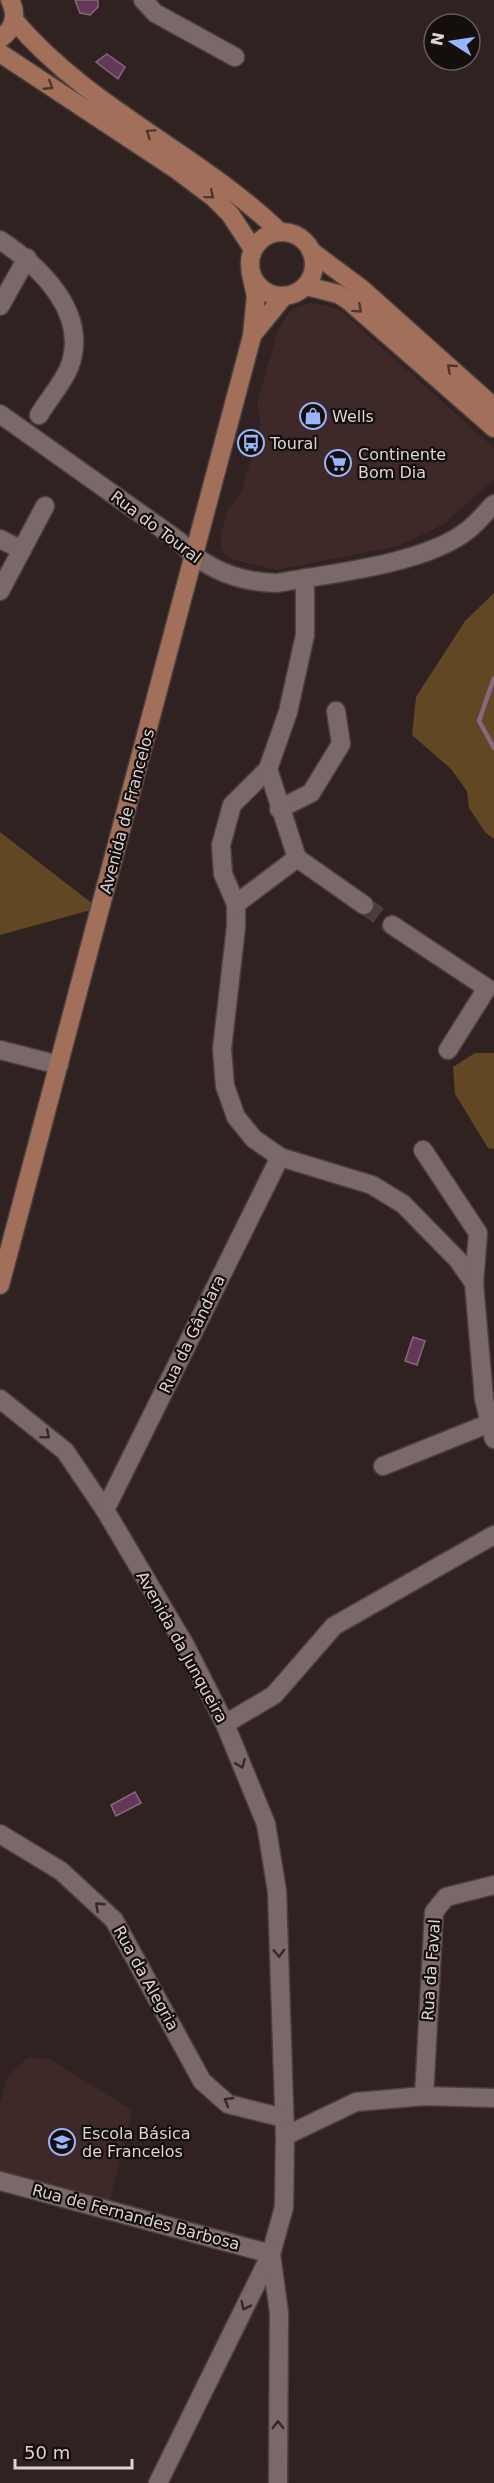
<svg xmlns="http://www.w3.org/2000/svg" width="494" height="2483" font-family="'DejaVu Sans',sans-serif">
<rect width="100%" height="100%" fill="#302221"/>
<g fill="#3e2928">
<path d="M 309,303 L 325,305 L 341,311 L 494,448 L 494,479 L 444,524 L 398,546 L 277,570 L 234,560 L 224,554 L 220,541 L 228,509 L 241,493 L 261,424 L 257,403 L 278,330 L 292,309 Z"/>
<path d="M 29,2057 L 51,2060 L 132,2110 L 109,2206 L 0,2174 L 0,2102 L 8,2075 Z"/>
</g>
<g fill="#624725">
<path d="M 494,593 L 494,839 L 485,832 L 469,808 L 467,791 L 451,769 L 412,735 L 416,697 L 465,621 Z"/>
<path d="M 0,832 L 98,908 L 0,935 Z"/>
<path d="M 475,1053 L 494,1053 L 494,1149 L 488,1148 L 455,1094 L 453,1067 Z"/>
</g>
<g fill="#643859" stroke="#89677e" stroke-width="1.5">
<path d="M 75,0 L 98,0 L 98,7 L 90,15 L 80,13 Z"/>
<path d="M 107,54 L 125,67 L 118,79 L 96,62 Z"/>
<path d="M 413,1337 L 425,1341 L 417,1365 L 405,1361 Z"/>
<path d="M 135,1792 L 141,1803 L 116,1816 L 111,1805 Z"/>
</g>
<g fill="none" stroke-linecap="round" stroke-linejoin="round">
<path stroke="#89677e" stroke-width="4.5" d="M 494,678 L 479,721 L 494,748"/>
<path stroke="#4a3d3c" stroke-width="18" stroke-dasharray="18 9" stroke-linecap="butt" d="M 364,905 L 392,925"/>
<defs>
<g id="minor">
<path d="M 143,0 L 155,13 L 235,57"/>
<path d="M 0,240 C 41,267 90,314 69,368 C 62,384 48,400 39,415"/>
<path d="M 0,306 L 27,258"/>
<path d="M 0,414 L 179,541 C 205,569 238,582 276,583 C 329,574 426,564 468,530 C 477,523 486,512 494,504"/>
<path d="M 0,539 L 22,550"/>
<path d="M 305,578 L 305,635 L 288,712 L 268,769 L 232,805 L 221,845 L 223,874 L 236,904 L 236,927 L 222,1049 L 225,1086 L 236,1117 L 254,1139 L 280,1157 L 372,1185 L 403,1204 L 458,1260 L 474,1283"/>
<path d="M 0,591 L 45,506"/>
<path d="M 279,809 L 311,793 L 341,744 L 336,711"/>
<path d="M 297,858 L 364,905"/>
<path d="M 236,904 L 297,858 L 268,769"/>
<path d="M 392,925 L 487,988 L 448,1050"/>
<path d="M 0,1050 L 59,1065"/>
<path d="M 423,1150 L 478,1233 L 474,1283 L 484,1399 L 494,1439"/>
<path d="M 0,1399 L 65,1451 L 105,1510 L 185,1645 L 225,1724 L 266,1824 L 277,1891 L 285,2136 L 284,2207 L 271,2254 L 158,2483"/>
<path d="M 383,1466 L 490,1423"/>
<path d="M 105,1510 L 280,1157"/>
<path d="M 225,1724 L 274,1695 L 334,1626 L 494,1535"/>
<path d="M 0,1834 L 61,1871 L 114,1920 L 202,2081 L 228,2104 L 284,2118"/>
<path d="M 424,2096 L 434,1912 L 446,1897 L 494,1885"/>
<path d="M 285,2136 L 356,2102 L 424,2096 L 494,2098"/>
<path d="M 0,2181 L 271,2254"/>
<path d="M 271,2254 L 279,2313 L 278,2483"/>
</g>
<g id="major">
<path d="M 14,20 C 88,108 198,153 280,232"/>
<path d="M 0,39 C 14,29 18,15 10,0"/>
<path d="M 0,53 L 177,170 L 213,197 L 230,214 L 253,249"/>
<circle cx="282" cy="264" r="32"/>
<path d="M 311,251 L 362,289 L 494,407"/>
<path d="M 306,286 L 338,294 L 349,301 L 494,428"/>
<path d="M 253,334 L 284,296"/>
<path d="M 0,1285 L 252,336 L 256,296 L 251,274"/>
</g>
</defs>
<use href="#minor" stroke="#4b403f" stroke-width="21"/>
<use href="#major" stroke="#4b403f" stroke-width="21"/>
<use href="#minor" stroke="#7a6968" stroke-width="18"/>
<use href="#major" stroke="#a2705a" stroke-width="18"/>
</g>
<defs><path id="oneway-chevron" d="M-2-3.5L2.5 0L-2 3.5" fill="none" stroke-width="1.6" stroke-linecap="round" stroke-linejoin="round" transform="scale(1.5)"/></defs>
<g stroke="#4d352c">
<use href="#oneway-chevron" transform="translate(49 86) rotate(33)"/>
<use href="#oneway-chevron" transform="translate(150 133) rotate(-145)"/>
<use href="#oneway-chevron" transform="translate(210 195) rotate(40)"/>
<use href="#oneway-chevron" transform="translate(358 309) rotate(42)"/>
<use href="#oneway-chevron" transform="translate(451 368) rotate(-138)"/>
</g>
<g stroke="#332928">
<use href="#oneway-chevron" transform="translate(46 1435) rotate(40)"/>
<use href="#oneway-chevron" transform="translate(241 1764) rotate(68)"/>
<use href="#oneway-chevron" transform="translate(99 1906) rotate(-137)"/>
<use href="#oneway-chevron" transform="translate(279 1953) rotate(88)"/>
<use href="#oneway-chevron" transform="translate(228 2101) rotate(-150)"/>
<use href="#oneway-chevron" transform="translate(245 2306) rotate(116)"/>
<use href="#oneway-chevron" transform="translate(278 2425) rotate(-90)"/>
</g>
<defs>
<symbol id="shop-ring" viewBox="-11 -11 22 22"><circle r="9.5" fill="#140e0d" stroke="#98b5fd" stroke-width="1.5"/><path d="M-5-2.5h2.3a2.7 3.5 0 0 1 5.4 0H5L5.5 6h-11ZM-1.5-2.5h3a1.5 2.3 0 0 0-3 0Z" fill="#98b5fd"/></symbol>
<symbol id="bus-ring" viewBox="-11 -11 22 22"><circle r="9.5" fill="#140e0d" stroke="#98b5fd" stroke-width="1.5"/><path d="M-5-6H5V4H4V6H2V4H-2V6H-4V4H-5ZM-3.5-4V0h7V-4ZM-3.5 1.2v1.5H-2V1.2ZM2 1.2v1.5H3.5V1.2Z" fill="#98b5fd"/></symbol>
<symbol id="supermarket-ring" viewBox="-11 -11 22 22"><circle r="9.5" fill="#140e0d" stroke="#98b5fd" stroke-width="1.5"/><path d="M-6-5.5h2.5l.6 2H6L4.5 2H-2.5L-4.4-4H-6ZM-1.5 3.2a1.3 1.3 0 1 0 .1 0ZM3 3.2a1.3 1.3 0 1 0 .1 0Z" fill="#98b5fd"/></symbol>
<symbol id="school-ring" viewBox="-11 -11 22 22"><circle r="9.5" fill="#140e0d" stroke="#98b5fd" stroke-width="1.5"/><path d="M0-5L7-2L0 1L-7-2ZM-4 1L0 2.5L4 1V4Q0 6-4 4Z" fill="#98b5fd"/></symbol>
</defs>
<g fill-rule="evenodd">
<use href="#shop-ring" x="298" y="401" width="30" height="30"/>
<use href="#bus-ring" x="236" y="428" width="30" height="30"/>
<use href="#supermarket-ring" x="323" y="448" width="30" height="30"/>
<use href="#school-ring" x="47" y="2127" width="30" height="30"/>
</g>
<g text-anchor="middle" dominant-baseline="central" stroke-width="4.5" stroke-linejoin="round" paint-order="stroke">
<g font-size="16" fill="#ded4d3" stroke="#140e0d" text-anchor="start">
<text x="332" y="416">Wells</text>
<text x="270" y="443">Toural</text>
<text x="358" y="454">Continente<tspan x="358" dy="18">Bom Dia</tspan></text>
<text x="82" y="2133">Escola Básica<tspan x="82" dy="18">de Francelos</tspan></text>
</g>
<g font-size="16" fill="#ded4d3" stroke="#140e0d">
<text transform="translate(156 527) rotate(37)">Rua do Toural</text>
<text transform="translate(127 811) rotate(-75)">Avenida de Francelos</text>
<text transform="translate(192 1334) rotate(-64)">Rua da Gândara</text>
<text transform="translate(182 1647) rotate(61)">Avenida da Junqueira</text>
<text transform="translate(431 1970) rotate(-86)">Rua da Faval</text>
<text transform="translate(146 1978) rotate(61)">Rua da Alegria</text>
<text transform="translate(136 2217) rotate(15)">Rua de Fernandes Barbosa</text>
</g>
</g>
<g transform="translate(452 42) rotate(282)"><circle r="28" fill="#140e0d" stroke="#655d5c" stroke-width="1.5"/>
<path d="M0-4.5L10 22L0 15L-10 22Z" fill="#98b5fd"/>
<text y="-9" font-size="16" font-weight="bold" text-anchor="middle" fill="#ded4d3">N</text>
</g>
<path d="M15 2459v9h117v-9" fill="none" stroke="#ded4d3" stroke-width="3"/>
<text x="24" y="2459" font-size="18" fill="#ded4d3" stroke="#140e0d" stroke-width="4.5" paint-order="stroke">50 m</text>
</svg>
